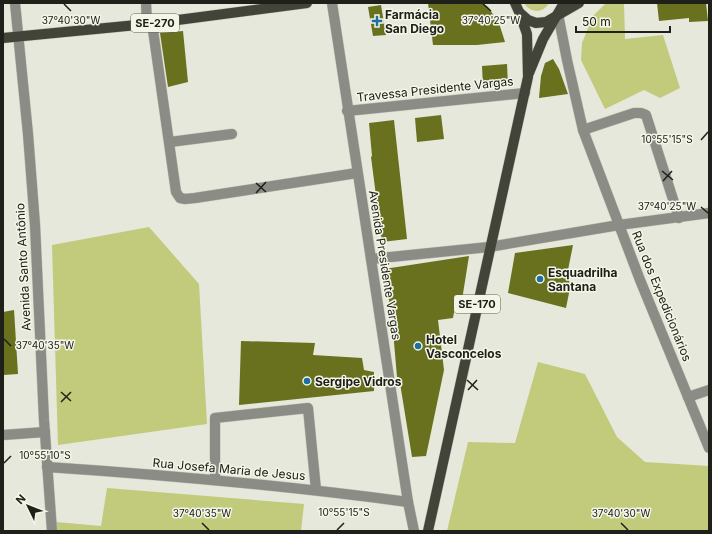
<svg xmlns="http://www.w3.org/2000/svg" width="712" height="534" font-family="Inter,sans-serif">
<rect width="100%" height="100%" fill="#e5e8da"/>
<g fill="#c2ca7b">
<path d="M 524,3 L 549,3 C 543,14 530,13 524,3 Z"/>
<path d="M 610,3 L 624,3 L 625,39 L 663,35 L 680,88 L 660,98 L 644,90 L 605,109 L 581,60 L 582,43 L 593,16 L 605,4 Z"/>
<path d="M 149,227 L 199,284 L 207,424 L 58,445 L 52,245 Z"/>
<path d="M 538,362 L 585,374 L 617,437 L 645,462 L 709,466 L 709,531 L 447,531 L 468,442 L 515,443 Z"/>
<path d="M 107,488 L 304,504 L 301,531 L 57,531 L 56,522 L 101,526 Z"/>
</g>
<g fill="#69701e">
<path d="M 428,3 L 483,3 L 488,7 L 499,23 L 505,42 L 477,45 L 433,45 Z"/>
<path d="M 657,3 L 706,3 L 708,21 L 689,22 L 689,18 L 659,21 Z"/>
<path d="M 381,5 L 386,35 L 373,36 L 368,7 Z"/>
<path d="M 183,31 L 188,82 L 168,87 L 160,33 Z"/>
<path d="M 553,59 L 559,69 L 568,94 L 539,98 L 541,76 L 545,63 Z"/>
<path d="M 507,64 L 508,85 L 483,87 L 482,66 Z"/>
<path d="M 441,115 L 444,139 L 417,142 L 415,118 Z"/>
<path d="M 394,120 L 407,239 L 382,242 L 371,157 L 372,156 L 369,123 Z"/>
<path d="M 573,245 L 568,270 L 570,288 L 566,308 L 508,293 L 515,253 Z"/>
<path d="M 469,256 L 462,300 L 456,301 L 453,318 L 438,320 L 444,370 L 426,456 L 412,457 L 399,377 L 397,377 L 392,319 L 384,269 Z"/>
<path d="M 14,310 L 18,374 L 3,375 L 3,312 Z"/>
<path d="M 241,341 L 315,343 L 313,355 L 362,358 L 364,370 L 374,372 L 374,391 L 239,405 Z"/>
</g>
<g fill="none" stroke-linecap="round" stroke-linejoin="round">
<defs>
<g id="minor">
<path d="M 15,3 L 28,134 L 35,225 L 44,420 L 52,531"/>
<path d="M 146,3 L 147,24"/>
<path d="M 332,3 L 408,502 L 414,531"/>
<path d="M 558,14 L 567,60 L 583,130 L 640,280 L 709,448"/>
<path d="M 152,23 L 176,192 L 180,198 L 185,199 L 195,198 L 357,173"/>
<path d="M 347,111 L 525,93"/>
<path d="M 583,130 L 634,113 L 641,113 L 646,115 L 679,218"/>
<path d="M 170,142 L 232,134"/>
<path d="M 371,259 L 489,247 L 619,225 L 709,213"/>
<path d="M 688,397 L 709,390"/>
<path d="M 47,467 C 168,475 288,486 408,502"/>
</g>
<g id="tertiary">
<path d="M 3,435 L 45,432"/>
<path d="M 215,480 L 215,418 L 308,408 L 316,490"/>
</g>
<g id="primary">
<path d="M 520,13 L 528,20 L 536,23 L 546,22 L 579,3"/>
<path d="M 3,38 L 147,24 L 307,3"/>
<path d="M 529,73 L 543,39 L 564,3"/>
<path d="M 428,531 L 528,77 L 527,34 L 520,14 L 515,3"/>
</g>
</defs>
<use href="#minor" stroke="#c2c4b8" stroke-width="11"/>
<use href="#tertiary" stroke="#c2c4b8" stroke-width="11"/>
<use href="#primary" stroke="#c2c4b8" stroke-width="11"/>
<use href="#minor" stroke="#8b8c86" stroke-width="10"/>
<use href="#tertiary" stroke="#8b8c86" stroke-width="10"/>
<use href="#primary" stroke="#42443a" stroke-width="10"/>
</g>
<path fill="none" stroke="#20201b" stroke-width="1.5" d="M 64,4 L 71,11M 483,4 L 491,11M 701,140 L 708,132M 662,171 L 673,180M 663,181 L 672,171M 256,183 L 266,192M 256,193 L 266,182M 701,207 L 708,213M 4,339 L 11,346M 467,380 L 478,390M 468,390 L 477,380M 61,392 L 71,401M 61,402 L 71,392M 4,463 L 11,456M 202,523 L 209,530M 621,523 L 628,530M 337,530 L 344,523"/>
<g fill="#1d6fa0" stroke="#f3f5e7" stroke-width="1.5">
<path d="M375 15h4v4h4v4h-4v4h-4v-4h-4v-4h4z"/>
<circle cx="540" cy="279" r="4"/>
<circle cx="418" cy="346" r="4"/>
<circle cx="307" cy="381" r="4"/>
</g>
<g text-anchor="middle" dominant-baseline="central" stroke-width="3" stroke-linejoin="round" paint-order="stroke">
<g fill="#f3f5e7" stroke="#5f6058" stroke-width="1">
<rect x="131" y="14" width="48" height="18" rx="3"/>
<rect x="454" y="295" width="46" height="18" rx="3"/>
</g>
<g font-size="11" font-weight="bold" fill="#20201b">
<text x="155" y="23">SE-270</text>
<text x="477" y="304">SE-170</text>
</g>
<g font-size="12" font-weight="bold" fill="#20201b" stroke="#f3f5e7" text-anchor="start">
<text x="385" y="14">Farmácia<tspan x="385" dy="14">San Diego</tspan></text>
<text x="548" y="272">Esquadrilha<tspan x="548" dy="14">Santana</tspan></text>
<text x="426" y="339">Hotel<tspan x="426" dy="14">Vasconcelos</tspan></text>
<text x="315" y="381">Sergipe Vidros</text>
</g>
<g font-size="12" fill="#20201b" stroke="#f3f5e7">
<text transform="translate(435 89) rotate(-6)">Travessa Presidente Vargas</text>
<text transform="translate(385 265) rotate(81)">Avenida Presidente Vargas</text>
<text transform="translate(23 267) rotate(-93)">Avenida Santo Antônio</text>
<text transform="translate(662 296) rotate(68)">Rua dos Expedicionários</text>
<text transform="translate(229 469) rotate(5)">Rua Josefa Maria de Jesus</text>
</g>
</g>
<g font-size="10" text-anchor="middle" fill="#20201b" stroke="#f3f5e7" stroke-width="3" stroke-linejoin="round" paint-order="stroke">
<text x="71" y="24">37°40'30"W</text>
<text x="491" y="24">37°40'25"W</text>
<text x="667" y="143">10°55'15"S</text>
<text x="667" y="210">37°40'25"W</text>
<text x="45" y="349">37°40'35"W</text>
<text x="45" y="459">10°55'10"S</text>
<text x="344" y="516">10°55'15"S</text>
<text x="202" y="517">37°40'35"W</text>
<text x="621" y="517">37°40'30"W</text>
</g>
<rect width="712" height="534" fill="none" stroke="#20201b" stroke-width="8"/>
<g transform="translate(28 506) rotate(313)" stroke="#f3f5e7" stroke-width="3" paint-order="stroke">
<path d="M0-3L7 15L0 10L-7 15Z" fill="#20201b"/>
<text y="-6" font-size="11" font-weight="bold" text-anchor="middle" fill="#20201b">N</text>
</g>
<path d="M576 26v6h94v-6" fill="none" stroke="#20201b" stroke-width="2"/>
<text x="582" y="26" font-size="12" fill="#20201b" stroke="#f3f5e7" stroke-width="3" paint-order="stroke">50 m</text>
</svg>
